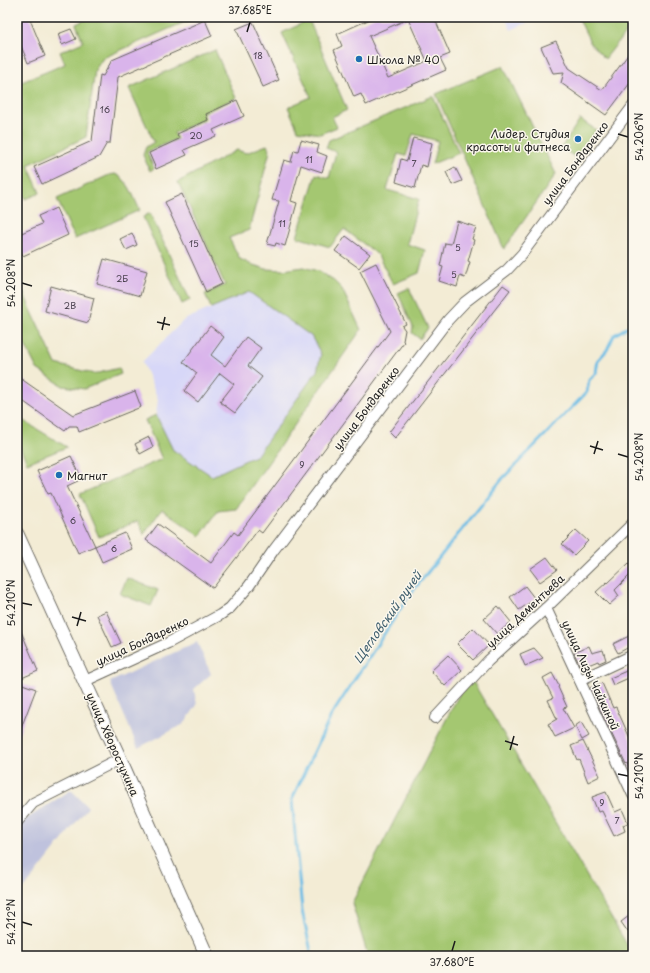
<svg xmlns="http://www.w3.org/2000/svg" width="650" height="973" font-family="'Playpen Sans',sans-serif">
<rect width="100%" height="100%" fill="#fbf7ec"/>
<filter id="ink" filterUnits="userSpaceOnUse"><feTurbulence type="fractalNoise" baseFrequency=".025" numOctaves="2"/><feDisplacementMap in="SourceGraphic" scale="8" xChannelSelector="R" yChannelSelector="G"/><feConvolveMatrix kernelMatrix="1 2 1 2 8 2 1 2 1" color-interpolation-filters="sRGB"/></filter>
<filter id="wash" filterUnits="userSpaceOnUse"><feTurbulence type="fractalNoise" baseFrequency=".012" numOctaves="4" result="noise"/><feDisplacementMap in="SourceGraphic" scale="16" xChannelSelector="R" yChannelSelector="G"/><feGaussianBlur stdDeviation="0.9" result="paint"/><feColorMatrix in="noise" values="0 0 0 0 0 0 0 0 0 0 0 0 0 0 0 0 0 1.4 0 .05"/><feComposite in="paint" operator="in"/></filter>
<g filter="url(#wash)">
<rect width="100%" height="100%" fill="#f3ecd5"/>
<g fill="#d7d7f8">
<path d="M 505,17 L 541,17 L 511,30 Z"/>
<path d="M 249,292 L 311,336 L 321,354 L 317,371 L 257,455 L 212,476 L 173,450 L 156,415 L 158,399 L 142,362 L 184,320 Z"/>
</g>
<g fill="#bfc2dd">
<path d="M 197,642 L 211,674 L 194,689 L 197,705 L 184,724 L 138,748 L 110,682 Z"/>
<path d="M 71,790 L 88,807 L 17,898 L 17,825 Z"/>
</g>
<g fill="#a4c771" stroke="#607246">
<path d="M 91,17 L 196,17 L 103,58 L 95,70 L 86,137 L 28,165 L 40,193 L 26,199 L 17,180 L 17,84 L 65,64 L 60,52 L 83,42 L 76,24 Z"/>
<path d="M 578,17 L 633,17 L 633,23 L 605,59 L 591,44 Z"/>
<path d="M 309,20 L 347,110 L 332,117 L 337,127 L 320,134 L 298,130 L 288,107 L 311,97 L 282,33 Z"/>
<path d="M 215,50 L 236,98 L 203,113 L 205,119 L 174,133 L 177,139 L 147,152 L 154,168 L 150,171 L 143,155 L 146,147 L 154,142 L 129,88 Z"/>
<path d="M 503,66 L 556,174 L 504,249 L 436,94 Z"/>
<path d="M 433,96 L 459,153 L 432,164 L 438,141 L 413,134 L 406,156 L 398,154 L 387,190 L 419,199 L 407,244 L 425,250 L 419,273 L 393,284 L 377,254 L 344,229 L 330,247 L 297,237 L 316,174 L 329,178 L 336,152 L 326,148 L 329,140 Z"/>
<path d="M 580,119 L 596,130 L 577,158 L 561,148 Z"/>
<path d="M 267,145 L 270,151 L 249,230 L 229,238 L 240,259 L 250,264 L 266,269 L 284,270 L 303,267 L 318,271 L 334,281 L 342,289 L 361,330 L 236,509 L 218,511 L 200,536 L 162,509 L 144,534 L 138,521 L 99,537 L 80,494 L 162,459 L 145,420 L 156,415 L 173,450 L 212,476 L 257,455 L 317,371 L 321,354 L 311,336 L 249,292 L 211,308 L 205,294 L 225,285 L 178,182 L 237,150 L 246,153 Z"/>
<path d="M 115,174 C 129,179 133,197 140,210 L 75,239 L 57,199 L 109,175 Z"/>
<path d="M 150,213 L 190,300 L 182,304 L 143,217 Z"/>
<path d="M 17,279 L 56,364 L 94,374 L 119,368 L 121,374 L 84,389 L 63,386 L 37,369 L 17,329 Z"/>
<path d="M 409,288 L 428,328 L 420,339 L 412,333 L 413,327 L 398,293 Z"/>
<path d="M 17,417 L 67,447 L 27,463 L 17,440 Z"/>
<path d="M 127,578 L 158,590 L 151,606 L 120,594 Z"/>
<path d="M 469,675 L 633,955 L 633,956 L 368,956 L 352,903 Z"/>
</g>
<g fill="none" stroke-linecap="round" stroke-linejoin="round">
<path stroke="#69bce5" stroke-width="3" d="M 312,956 L 302,911 L 292,799 L 331,716 L 408,597 L 503,478 L 587,392 L 589,380 L 596,373 L 598,360 L 607,350 L 614,335 L 633,324"/>
</g>
<g id="blocks">
<g fill="#d9b4eb" fill-rule="evenodd">
<path d="M 17,17 L 29,17 L 45,56 L 28,63 L 17,36 Z"/>
<path d="M 375,17 L 434,17 L 450,54 L 440,58 L 446,70 L 366,105 L 361,94 L 354,97 L 334,50 L 342,46 L 337,34 ZM 408,19 L 427,61 L 388,78 L 369,36 Z"/>
<path d="M 205,20 L 212,36 L 118,77 L 110,143 L 107,143 L 99,157 L 42,184 L 34,167 L 92,141 L 100,75 L 103,76 L 112,60 Z"/>
<path d="M 253,22 L 279,80 L 263,87 L 236,29 Z"/>
<path d="M 71,29 L 76,39 L 62,45 L 58,34 Z"/>
<path d="M 556,41 L 569,68 L 602,90 L 633,48 L 633,79 L 606,115 L 561,83 L 564,72 L 553,73 L 541,47 Z"/>
<path d="M 237,100 L 244,116 L 213,130 L 216,136 L 184,150 L 187,155 L 156,169 L 149,153 L 179,139 L 177,134 L 208,120 L 206,114 Z"/>
<path d="M 413,138 L 432,143 L 427,167 L 421,165 L 415,188 L 396,182 L 401,159 L 407,161 Z"/>
<path d="M 301,140 L 319,145 L 317,152 L 327,156 L 322,172 L 301,165 L 291,201 L 297,203 L 285,246 L 276,243 L 275,246 L 267,244 L 279,201 L 272,200 L 284,160 L 291,162 L 294,150 L 298,151 Z"/>
<path d="M 455,167 L 462,181 L 452,185 L 446,172 Z"/>
<path d="M 182,194 L 222,284 L 206,292 L 165,202 Z"/>
<path d="M 56,208 L 68,235 L 23,256 L 17,242 L 17,235 L 42,224 L 38,216 Z"/>
<path d="M 457,221 L 476,227 L 472,239 L 474,240 L 468,261 L 470,262 L 465,278 L 460,276 L 457,287 L 439,281 L 443,267 L 440,266 L 445,243 L 451,244 Z"/>
<path d="M 132,233 L 137,245 L 126,250 L 120,239 Z"/>
<path d="M 346,236 L 370,254 L 359,268 L 335,251 Z"/>
<path d="M 104,259 L 147,271 L 140,296 L 97,284 Z"/>
<path d="M 376,263 L 406,324 L 402,326 L 405,330 L 403,341 L 404,342 L 262,533 L 258,530 L 213,588 L 146,540 L 158,524 L 211,563 L 234,532 L 238,535 L 390,331 L 360,271 Z"/>
<path d="M 503,285 L 510,290 L 395,438 L 389,432 Z"/>
<path d="M 51,286 L 94,298 L 88,323 L 45,311 Z"/>
<path d="M 210,326 L 224,337 L 211,355 L 225,366 L 246,337 L 261,348 L 248,366 L 262,377 L 235,413 L 220,402 L 234,384 L 220,373 L 198,402 L 184,391 L 197,373 L 183,362 Z"/>
<path d="M 17,376 L 73,415 L 135,391 L 141,407 L 79,432 L 77,426 L 69,426 L 65,431 L 17,397 Z"/>
<path d="M 149,437 L 153,447 L 140,454 L 135,444 Z"/>
<path d="M 71,456 L 82,479 L 67,486 L 95,546 L 78,553 L 51,493 L 48,494 L 37,471 Z"/>
<path d="M 576,530 L 588,541 L 574,555 L 562,544 Z"/>
<path d="M 125,533 L 132,549 L 102,562 L 95,546 Z"/>
<path d="M 547,557 L 557,570 L 540,582 L 530,569 Z"/>
<path d="M 629,563 L 633,567 L 633,572 L 615,590 L 619,596 L 609,605 L 596,592 L 607,582 L 608,583 Z"/>
<path d="M 525,586 L 535,599 L 519,610 L 510,597 Z"/>
<path d="M 498,606 L 511,622 L 497,634 L 484,619 Z"/>
<path d="M 106,611 L 121,643 L 112,647 L 97,615 Z"/>
<path d="M 17,622 L 38,671 L 17,680 Z"/>
<path d="M 473,628 L 490,646 L 488,646 L 473,660 L 457,644 Z"/>
<path d="M 633,634 L 633,645 L 618,653 L 613,644 Z"/>
<path d="M 589,646 L 592,653 L 603,650 L 606,660 L 599,663 L 598,661 L 581,668 L 574,653 Z"/>
<path d="M 534,648 L 543,658 L 525,666 L 520,654 Z"/>
<path d="M 448,655 L 462,670 L 445,686 L 431,671 Z"/>
<path d="M 631,669 L 633,676 L 613,685 L 610,678 Z"/>
<path d="M 552,673 L 559,686 L 558,687 L 567,707 L 563,708 L 574,728 L 555,737 L 548,724 L 557,719 L 548,700 L 553,698 L 543,678 Z"/>
<path d="M 17,682 L 36,689 L 18,736 L 17,736 Z"/>
<path d="M 602,683 L 613,708 L 616,707 L 633,745 L 633,775 L 627,763 L 626,764 L 590,688 Z"/>
<path d="M 581,722 L 589,736 L 582,740 L 575,726 Z"/>
<path d="M 583,741 L 600,776 L 588,782 L 579,759 L 577,760 L 571,746 Z"/>
<path d="M 606,792 L 615,812 L 622,809 L 628,823 L 623,825 L 625,831 L 614,836 L 602,811 L 598,812 L 592,797 Z"/>
<path d="M 633,913 L 633,929 L 628,932 L 621,922 Z"/>
</g>
</g>
</g>
<g filter="url(#ink)">
<use href="#blocks" fill-opacity="0" stroke="#67655d" stroke-width="1"/>
<g fill="none" stroke-linecap="round" stroke-linejoin="round">
<defs>
<g id="minor">
<path d="M 546,608 L 633,795"/>
<path d="M 580,680 L 633,655"/>
<path d="M 85,681 L 168,643 L 220,615 L 230,608 L 249,586 L 273,551 L 448,320 L 465,302 L 507,270 L 522,254 L 633,106"/>
<path d="M 435,718 L 488,661 L 546,608 L 633,523"/>
<path d="M 17,822 L 33,803 L 120,759"/>
</g>
<path id="tertiary" d="M 17,534 L 120,759 L 207,956"/>
</defs>
<use href="#minor" stroke="#67655d" stroke-width="12"/>
<use href="#tertiary" stroke="#67655d" stroke-width="15"/>
<use href="#minor" stroke="#fff" stroke-width="10"/>
<use href="#tertiary" stroke="#fff" stroke-width="13"/>
</g>
</g>
<path fill="none" stroke="#1c1c1c" stroke-width="1.5" d="M 247,32 L 250,22M 618,134 L 628,137M 22,283 L 32,286M 157,322 L 170,325M 162,330 L 165,317M 590,446 L 603,450M 594,454 L 598,441M 618,454 L 628,457M 22,603 L 32,605M 72,617 L 86,621M 77,626 L 81,612M 505,741 L 518,745M 510,750 L 514,736M 618,774 L 628,776M 22,922 L 32,925M 452,951 L 455,941"/>
<g fill="#1f6fb2" stroke="#fbf7ec" stroke-width="1.5">
<circle cx="359" cy="59" r="4"/>
<circle cx="578" cy="139" r="4"/>
<circle cx="59" cy="475" r="4"/>
</g>
<g text-anchor="middle" dominant-baseline="central" stroke-width="3" stroke-linejoin="round" paint-order="stroke">
<g font-size="9" fill="#4b4250">
<text x="258" y="55">18</text>
<text x="105" y="109">16</text>
<text x="196" y="135">20</text>
<text x="309" y="159">11</text>
<text x="414" y="163">7</text>
<text x="282" y="223">11</text>
<text x="194" y="243">15</text>
<text x="458" y="247">5</text>
<text x="454" y="274">5</text>
<text x="122" y="278">2Б</text>
<text x="70" y="305">2В</text>
<text x="302" y="464">9</text>
<text x="73" y="520">6</text>
<text x="114" y="548">6</text>
<text x="602" y="802">9</text>
<text x="617" y="820">7</text>
</g>
<g font-size="11" fill="#1c1c1c" stroke="#fbf7ec" text-anchor="start">
<text x="367" y="59">Школа № 40</text>
<text x="570" y="133" text-anchor="end">Лидер. Студия<tspan x="570" dy="13">красоты и фитнеса</tspan></text>
<text x="67" y="475">Магнит</text>
</g>
<g font-size="11" fill="#1c1c1c" stroke="#fbf7ec">
<text transform="translate(575 163) rotate(-53)">улица Бондаренко</text>
<text transform="translate(366 408) rotate(-53)">улица Бондаренко</text>
<text transform="translate(525 611) rotate(-43)">улица Дементьева</text>
<text transform="translate(142 641) rotate(-25)">улица Бондаренко</text>
<text transform="translate(591 675) rotate(65)">улица Лизы Чайкиной</text>
<text transform="translate(113 744) rotate(66)">улица Хворостухина</text>
</g>
<g font-size="12" font-style="italic" fill="#3b5c6c" stroke="#fbf7ec">
<text transform="translate(387 617) rotate(-55)">Щегловский ручей</text>
</g>
</g>
<rect width="650" height="973" fill="none" stroke="#fbf7ec" stroke-width="44"/>
<rect x="22" y="22" width="606" height="929" fill="none" stroke="#1c1c1c" stroke-width="1.5"/>
<g font-size="10" text-anchor="middle" fill="#1c1c1c">
<text x="250" y="14">37.685°E</text>
<text transform="translate(639 137) rotate(-90)" y="4">54.206°N</text>
<text transform="translate(11 283) rotate(-90)" y="4">54.208°N</text>
<text transform="translate(639 457) rotate(-90)" y="4">54.208°N</text>
<text transform="translate(11 603) rotate(-90)" y="4">54.210°N</text>
<text transform="translate(639 776) rotate(-90)" y="4">54.210°N</text>
<text transform="translate(11 922) rotate(-90)" y="4">54.212°N</text>
<text x="452" y="966">37.680°E</text>
</g>
</svg>
